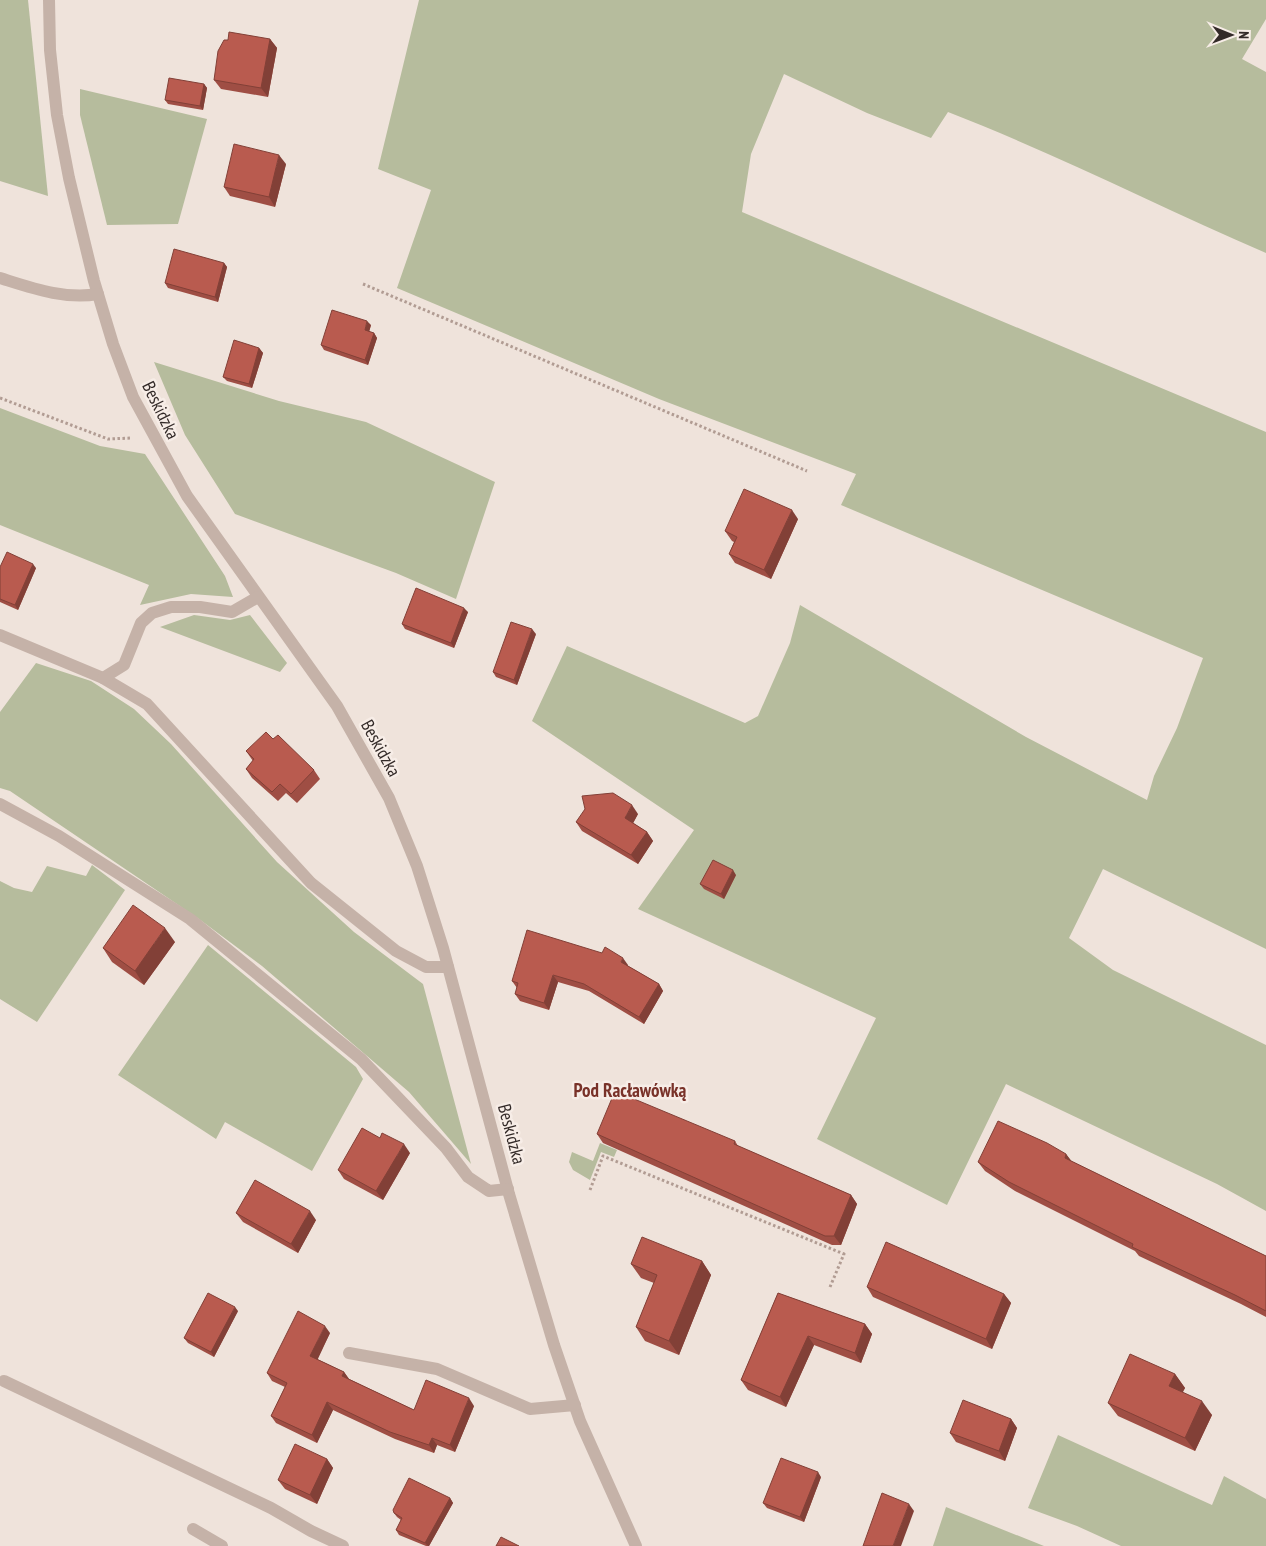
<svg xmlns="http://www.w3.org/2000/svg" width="1266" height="1546" font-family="'PT Sans Narrow',sans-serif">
<rect width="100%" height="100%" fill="#efe3db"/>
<g fill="#b6bc9d">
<path d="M 0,0 L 28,0 L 48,196 L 0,181 Z"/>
<path d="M 419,0 L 1266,0 L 1266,19 L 1242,59 L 1266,72 L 1266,253 C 1160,207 1056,154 948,112 L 931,138 L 867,113 L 784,74 L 751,154 L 742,212 L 1266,432 L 1266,949 L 1103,869 L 1069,938 L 1113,970 L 1266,1045 L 1266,1211 L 1217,1184 L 1006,1084 L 947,1205 L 817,1139 L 876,1018 L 638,909 L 694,830 L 532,721 L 567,646 L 745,723 L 758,716 L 790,643 L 800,605 L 1026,737 L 1147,800 L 1154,776 L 1177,728 L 1203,658 L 841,505 L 856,474 L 659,399 L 397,288 L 431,190 L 378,169 Z"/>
<path d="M 80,89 L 207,119 L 178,224 L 107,225 L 80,115 Z"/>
<path d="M 154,362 L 279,401 L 366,422 L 495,482 L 456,599 L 396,573 L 235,514 L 185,435 Z"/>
<path d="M 0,408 L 100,446 L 145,454 L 225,576 L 233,597 L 191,594 L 140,605 L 149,585 L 0,525 Z"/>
<path d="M 194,615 L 230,620 L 250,615 L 287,663 L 280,672 L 160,627 Z"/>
<path d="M 36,663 L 91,681 L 134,709 L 171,744 L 277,862 L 354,932 L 423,984 L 471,1164 L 409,1092 L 262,966 L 199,919 L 10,791 L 0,788 L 0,712 Z"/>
<path d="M 92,865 L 125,890 L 37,1022 L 0,999 L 0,881 L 14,888 L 32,892 L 47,866 L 86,876 Z"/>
<path d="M 208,945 L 356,1067 L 363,1079 L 312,1171 L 225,1122 L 216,1139 L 118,1075 Z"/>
<path d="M 600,1143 L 617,1150 L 614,1157 L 601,1152 L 590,1180 L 573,1170 L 569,1162 L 572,1152 L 593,1161 Z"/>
<path d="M 1058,1435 L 1212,1505 L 1224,1476 L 1266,1499 L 1266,1546 L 1121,1546 L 1077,1526 L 1028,1508 Z"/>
<path d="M 946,1507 L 1044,1546 L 933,1546 Z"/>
</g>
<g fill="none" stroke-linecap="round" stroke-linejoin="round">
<g stroke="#b19c93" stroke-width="3" stroke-dasharray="2.5 2.5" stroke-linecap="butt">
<path d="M 363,284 L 807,471"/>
<path d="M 0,398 L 108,439 L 132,438"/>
<path d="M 590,1190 L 603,1156 L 844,1254 L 830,1287"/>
</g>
<g stroke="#c5b2a8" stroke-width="12">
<path d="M 49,0 L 50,50 L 57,115 L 69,178 L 94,281 L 113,344 L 133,397 L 187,496 L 337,706 L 389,798 L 417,866 L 443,948 L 509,1194 L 554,1345 L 580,1421 L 636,1546"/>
<path d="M 0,278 C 32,288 65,300 98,294"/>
<path d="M 0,635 L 103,678 L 147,704 L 311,883 L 396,951 L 426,967 L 448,967"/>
<path d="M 103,678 L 124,665 L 141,623 L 152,613 L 171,607 L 200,607 L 232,612 L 258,597"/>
<path d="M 0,804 L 59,836 L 190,919 L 361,1059 L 446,1148 L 468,1177 L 489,1191 L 508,1189"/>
<path d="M 349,1353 L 437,1369 L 530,1409 L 575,1405"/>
<path d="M 4,1381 L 271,1508 L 311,1531 L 343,1546"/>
<path d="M 193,1529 L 222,1546"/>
</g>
</g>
<g fill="#9f4e44">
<path d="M 270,39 L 277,48 L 268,97 L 221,89 L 214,80 L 228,40 Z"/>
<path d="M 204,84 L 207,88 L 203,110 L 168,104 L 165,100 Z"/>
<path d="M 286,164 L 275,207 L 230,196 L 224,187 Z"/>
<path d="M 224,263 L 227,267 L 218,302 L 168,288 L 165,283 Z"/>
<path d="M 371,325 L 369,332 L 374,333 L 377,338 L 368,365 L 324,350 L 321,345 Z"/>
<path d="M 259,348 L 263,353 L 252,388 L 227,381 L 223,377 Z"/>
<path d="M 798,519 L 771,579 L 735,563 L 729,554 L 734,542 L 732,541 L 725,531 Z"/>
<path d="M 0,567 L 36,568 L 18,610 L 0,602 Z"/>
<path d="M 468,612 L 454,648 L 405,629 L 402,624 Z"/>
<path d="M 536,634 L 517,685 L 496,677 L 493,672 Z"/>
<path d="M 273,739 L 314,770 L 320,779 L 297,803 L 286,793 L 278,801 L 252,778 L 246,769 L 253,761 L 246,751 Z"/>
<path d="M 638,814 L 633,823 L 647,832 L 653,841 L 638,864 L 582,831 L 576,822 Z"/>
<path d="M 736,875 L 724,899 L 704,889 L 700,884 Z"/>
<path d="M 175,942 L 144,985 L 112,962 L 103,948 Z"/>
<path d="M 628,965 L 628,966 L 659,984 L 663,991 L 644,1024 L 589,991 L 558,982 L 549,1010 L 520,1001 L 515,994 L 517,988 L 512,981 Z"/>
<path d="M 597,1134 L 735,1141 L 738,1146 L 851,1195 L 857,1204 L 841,1245 L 832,1245 L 603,1143 Z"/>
<path d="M 410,1153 L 383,1200 L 344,1179 L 338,1170 Z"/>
<path d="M 1066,1154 L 1071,1161 L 1266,1256 L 1266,1317 L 1241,1304 L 1139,1256 L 1135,1251 L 1015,1191 L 985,1171 L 978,1162 Z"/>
<path d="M 236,1213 L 316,1220 L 298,1253 L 243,1222 Z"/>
<path d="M 702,1261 L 711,1275 L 679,1355 L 645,1341 L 636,1327 L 654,1283 L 641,1278 L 631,1264 Z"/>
<path d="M 867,1287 L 1004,1294 L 1011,1303 L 992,1349 L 873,1297 Z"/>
<path d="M 778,1293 L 865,1324 L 872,1334 L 861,1363 L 814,1345 L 786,1407 L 748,1390 L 741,1380 Z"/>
<path d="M 238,1311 L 214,1357 L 188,1343 L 184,1338 Z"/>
<path d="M 330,1333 L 317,1359 L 344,1372 L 349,1379 L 414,1410 L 474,1406 L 455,1452 L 437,1445 L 434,1453 L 395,1439 L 333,1410 L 317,1443 L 276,1423 L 271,1416 L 285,1387 L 272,1381 L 267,1373 Z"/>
<path d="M 1175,1374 L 1185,1388 L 1182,1392 L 1212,1415 L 1195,1451 L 1118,1416 L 1108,1403 Z"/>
<path d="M 1011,1419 L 1017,1428 L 1005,1461 L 956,1442 L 950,1433 Z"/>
<path d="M 327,1459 L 333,1468 L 317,1504 L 285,1489 L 278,1480 Z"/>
<path d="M 821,1477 L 804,1522 L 767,1508 L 763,1503 Z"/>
<path d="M 450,1498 L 453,1503 L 429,1546 L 426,1546 L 399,1535 L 396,1530 L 401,1520 L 397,1517 L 394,1513 Z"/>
</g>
<g fill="#824037">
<path d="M 270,39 L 277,48 L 268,97 L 261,88 Z"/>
<path d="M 204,84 L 207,88 L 203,110 L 200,106 Z"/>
<path d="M 279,155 L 286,164 L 275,207 L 269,197 Z"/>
<path d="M 224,263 L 227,267 L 218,302 L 215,297 Z"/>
<path d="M 367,321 L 371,325 L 368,335 L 365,330 Z"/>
<path d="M 374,333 L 377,338 L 368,365 L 365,360 Z"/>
<path d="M 259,348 L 263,353 L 252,388 L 249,384 Z"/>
<path d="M 792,510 L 798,519 L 771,579 L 764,570 Z"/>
<path d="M 33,564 L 36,568 L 18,610 L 15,605 Z"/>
<path d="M 464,608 L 468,612 L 454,648 L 451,643 Z"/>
<path d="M 532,629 L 536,634 L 517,685 L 514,680 Z"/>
<path d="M 632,805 L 638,814 L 631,827 L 625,818 Z"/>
<path d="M 647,832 L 653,841 L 638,864 L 631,855 Z"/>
<path d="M 733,870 L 736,875 L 724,899 L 721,894 Z"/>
<path d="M 165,928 L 175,942 L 144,985 L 135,971 Z"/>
<path d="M 623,958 L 628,965 L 626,969 L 621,962 Z"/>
<path d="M 553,975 L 558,982 L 549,1010 L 544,1003 Z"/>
<path d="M 659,984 L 663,991 L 644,1024 L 639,1017 Z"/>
<path d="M 404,1144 L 410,1153 L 383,1200 L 376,1191 Z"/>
<path d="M 1066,1154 L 1073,1163 L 1065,1158 Z"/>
<path d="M 851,1195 L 857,1204 L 841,1245 L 834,1236 Z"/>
<path d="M 310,1211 L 316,1220 L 298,1253 L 291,1244 Z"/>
<path d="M 702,1261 L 711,1275 L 679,1355 L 669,1341 Z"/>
<path d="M 1004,1294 L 1011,1303 L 992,1349 L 986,1339 Z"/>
<path d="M 235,1307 L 238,1311 L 214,1357 L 211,1352 Z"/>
<path d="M 865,1324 L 872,1334 L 861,1363 L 855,1353 Z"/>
<path d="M 325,1326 L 330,1333 L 316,1363 L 310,1356 Z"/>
<path d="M 808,1336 L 814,1345 L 786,1407 L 780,1397 Z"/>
<path d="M 344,1372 L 349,1379 L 342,1376 Z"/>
<path d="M 1175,1374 L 1185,1388 L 1179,1400 L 1169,1386 Z"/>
<path d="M 469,1398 L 474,1406 L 455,1452 L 450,1445 Z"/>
<path d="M 1202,1401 L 1212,1415 L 1195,1451 L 1185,1438 Z"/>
<path d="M 327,1402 L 333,1410 L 317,1443 L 312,1435 Z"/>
<path d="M 1011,1419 L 1017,1428 L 1005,1461 L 999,1451 Z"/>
<path d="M 432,1438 L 437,1445 L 434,1453 L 429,1445 Z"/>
<path d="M 327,1459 L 333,1468 L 317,1504 L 310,1495 Z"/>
<path d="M 818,1472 L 821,1477 L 804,1522 L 800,1517 Z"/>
<path d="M 450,1498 L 453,1503 L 429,1546 L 428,1546 L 425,1543 Z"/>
<path d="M 909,1504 L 914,1511 L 901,1546 L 893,1546 Z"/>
</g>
<g fill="#b95b4f" stroke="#824037">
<path d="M 229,32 L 270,39 L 261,88 L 214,80 L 218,51 L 224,40 L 228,40 Z"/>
<path d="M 169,78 L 204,84 L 200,106 L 165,100 Z"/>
<path d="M 234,144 L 279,155 L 269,197 L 224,187 Z"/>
<path d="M 174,249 L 224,263 L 215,297 L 165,283 Z"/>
<path d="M 332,310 L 367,321 L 365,330 L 374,333 L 365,360 L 321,345 Z"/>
<path d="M 234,340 L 259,348 L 249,384 L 223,377 Z"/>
<path d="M 744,489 L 792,510 L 764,570 L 729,554 L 737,537 L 725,531 Z"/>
<path d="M 7,552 L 33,564 L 15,605 L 0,599 L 0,567 Z"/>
<path d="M 416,588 L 464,608 L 451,643 L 402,624 Z"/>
<path d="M 511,622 L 532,629 L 514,680 L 493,672 Z"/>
<path d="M 266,732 L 273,739 L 278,735 L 314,770 L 291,794 L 280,784 L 272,792 L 246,769 L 254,759 L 246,751 Z"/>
<path d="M 613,793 L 632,805 L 625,818 L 647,832 L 631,855 L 576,822 L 585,809 L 582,796 Z"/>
<path d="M 713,860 L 733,870 L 721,894 L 700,884 Z"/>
<path d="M 133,905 L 165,928 L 135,971 L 103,948 Z"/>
<path d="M 527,930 L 602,953 L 605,947 L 623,958 L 621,962 L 659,984 L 639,1017 L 584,984 L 553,975 L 544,1003 L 515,994 L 518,983 L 512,981 Z"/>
<path d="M 615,1091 L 735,1141 L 734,1144 L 851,1195 L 834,1236 L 825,1236 L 597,1134 Z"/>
<path d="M 998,1121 L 1047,1143 L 1066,1154 L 1065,1158 L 1266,1256 L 1266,1311 L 1235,1295 L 1132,1247 L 1133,1244 L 1009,1182 L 978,1162 Z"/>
<path d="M 362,1128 L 380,1138 L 382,1133 L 404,1144 L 376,1191 L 338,1170 Z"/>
<path d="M 255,1180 L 310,1211 L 291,1244 L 236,1213 Z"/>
<path d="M 642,1237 L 702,1261 L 669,1341 L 636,1327 L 657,1275 L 631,1264 Z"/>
<path d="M 886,1242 L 1004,1294 L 986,1339 L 867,1287 Z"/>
<path d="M 208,1293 L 235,1307 L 211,1352 L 184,1338 Z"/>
<path d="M 778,1293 L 865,1324 L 855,1353 L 808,1336 L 780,1397 L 741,1380 Z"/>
<path d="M 298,1311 L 325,1326 L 310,1356 L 344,1372 L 342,1376 L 414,1410 L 426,1380 L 469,1398 L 450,1445 L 432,1438 L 429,1445 L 390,1432 L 327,1402 L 312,1435 L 271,1416 L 287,1383 L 267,1373 Z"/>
<path d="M 1130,1354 L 1175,1374 L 1169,1386 L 1202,1401 L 1185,1438 L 1108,1403 Z"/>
<path d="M 963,1400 L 1011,1419 L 999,1451 L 950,1433 Z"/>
<path d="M 295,1444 L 327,1459 L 310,1495 L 278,1480 Z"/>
<path d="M 781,1458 L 818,1472 L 800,1517 L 763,1503 Z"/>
<path d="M 409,1478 L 450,1498 L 425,1543 L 396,1530 L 402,1518 L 394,1513 L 393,1510 Z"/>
<path d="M 882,1493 L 909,1504 L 893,1546 L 863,1546 Z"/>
<path d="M 501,1537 L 519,1546 L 496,1546 Z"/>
</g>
<g text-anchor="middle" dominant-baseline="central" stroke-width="5" stroke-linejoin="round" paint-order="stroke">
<g font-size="18" fill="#332a28" stroke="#f7ede7">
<text transform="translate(161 410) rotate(64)">Beskidzka</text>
<text transform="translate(381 748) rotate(61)">Beskidzka</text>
<text transform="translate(512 1134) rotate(75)">Beskidzka</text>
</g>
<g font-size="19" font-weight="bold" fill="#793229" stroke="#f7ede7">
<text x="630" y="1090">Pod Racławówką</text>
</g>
</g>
<g transform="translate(1231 35) rotate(91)" stroke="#f7ede7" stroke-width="4" paint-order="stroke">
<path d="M0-4L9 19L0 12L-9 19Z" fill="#332a28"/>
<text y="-8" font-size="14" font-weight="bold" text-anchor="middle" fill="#332a28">N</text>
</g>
</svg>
